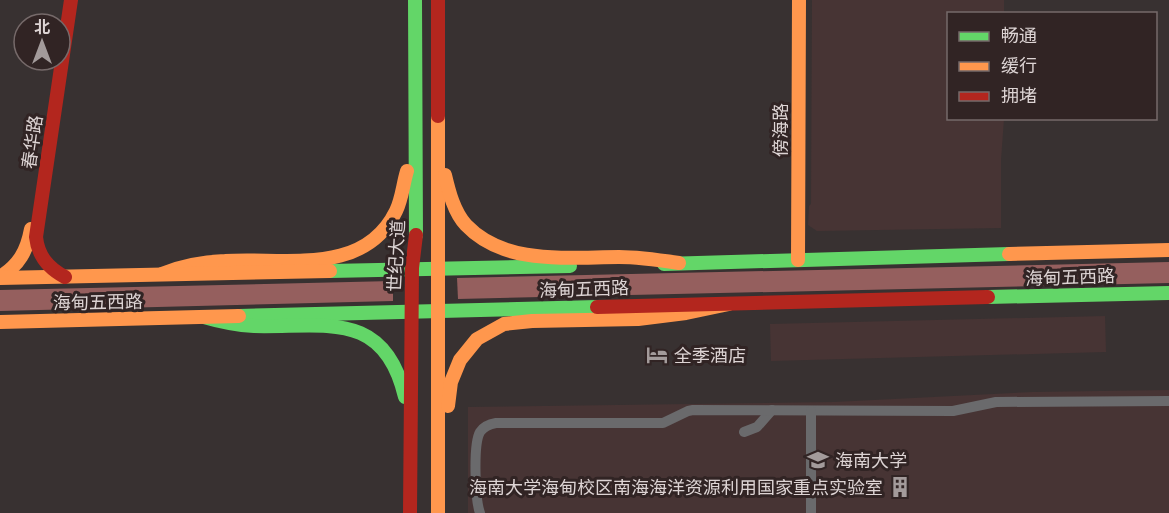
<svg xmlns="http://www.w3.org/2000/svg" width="1169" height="513" font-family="'Public Sans','Noto Sans SC',sans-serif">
<rect width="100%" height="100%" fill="#383131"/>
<g fill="#473434">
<path d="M 812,0 L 1004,0 L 1004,13 L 948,14 L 948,118 L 1004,119 L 1001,160 L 1001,228 L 817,231 L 808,225 L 809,206 L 811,204 Z"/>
<path d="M 1105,316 L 1106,352 L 771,361 L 770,324 Z"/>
<path d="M 1169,390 L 1169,513 L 468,513 L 468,407 L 834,402 L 1033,392 Z"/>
</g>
<g fill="#955f5e">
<path d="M 1169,262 L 1169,283 L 458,299 L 457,278 Z"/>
<path d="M 393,281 L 393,301 L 0,311 L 0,290 Z"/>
</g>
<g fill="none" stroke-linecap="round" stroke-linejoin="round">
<g stroke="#6a6a6c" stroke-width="10">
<path d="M 744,432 L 757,427 L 772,410"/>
<path d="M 480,513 C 475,499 473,444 480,432 C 484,426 490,424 496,423 L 663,423 L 688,411 L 693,410 L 953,411 L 996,402 L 1169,401"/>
<path d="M 811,513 L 811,411"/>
</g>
<g stroke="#63d668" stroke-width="14">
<path d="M 415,0 L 416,235"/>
<path d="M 664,264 L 1009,254"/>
<path d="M 330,271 L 570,266"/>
<path d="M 988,297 L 1169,293"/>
<path d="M 239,316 L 597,307"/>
<path d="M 204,317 C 221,322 237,325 254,326 C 323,328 384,308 405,397"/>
</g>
<g stroke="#ff974d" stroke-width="14">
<path d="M 438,116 L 438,513"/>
<path d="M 445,175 C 449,192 454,212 466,225 C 505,266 569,257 619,257 C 639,257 659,260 679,263"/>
<path d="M 1009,254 L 1169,250"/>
<path d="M 798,260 L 799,0"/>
<path d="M 162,274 C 183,265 202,262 225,261 C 284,257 364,277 396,211 C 402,199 403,184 407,171"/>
<path d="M 0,277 C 19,265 27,251 31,229"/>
<path d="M 0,278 L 330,271"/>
<path d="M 0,322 L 239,316"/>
<path d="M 448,406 L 451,382 L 460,360 L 477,339 L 504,324 L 532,321 L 638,319 L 686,313 L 729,304"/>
</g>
<g stroke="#b3261e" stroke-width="14">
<path d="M 438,0 L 438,116"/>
<path d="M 65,277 C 48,268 38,256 36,237 L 71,0"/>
<path d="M 597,307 L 988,297"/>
<path d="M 410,513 L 412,268 L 416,235"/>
</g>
</g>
<defs>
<symbol id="hotel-bare" viewBox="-9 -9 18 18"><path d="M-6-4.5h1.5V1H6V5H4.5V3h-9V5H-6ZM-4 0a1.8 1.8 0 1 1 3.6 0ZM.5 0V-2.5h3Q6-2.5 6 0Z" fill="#a39b9b" stroke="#312424" stroke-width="2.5" paint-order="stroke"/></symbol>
<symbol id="university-bare" viewBox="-9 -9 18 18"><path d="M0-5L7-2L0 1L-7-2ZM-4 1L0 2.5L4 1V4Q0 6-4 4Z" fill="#a39b9b" stroke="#312424" stroke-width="2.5" paint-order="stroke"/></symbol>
<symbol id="building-bare" viewBox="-9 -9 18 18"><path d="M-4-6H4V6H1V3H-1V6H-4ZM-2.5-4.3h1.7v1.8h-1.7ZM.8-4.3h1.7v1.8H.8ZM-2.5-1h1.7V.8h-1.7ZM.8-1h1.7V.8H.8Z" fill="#a39b9b" stroke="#312424" stroke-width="2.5" paint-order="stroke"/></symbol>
</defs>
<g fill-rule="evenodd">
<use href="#hotel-bare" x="642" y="340" width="30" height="30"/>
<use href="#university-bare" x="803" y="445" width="30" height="30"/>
<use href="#building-bare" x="885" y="472" width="30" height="30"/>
</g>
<g text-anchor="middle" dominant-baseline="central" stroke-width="6" stroke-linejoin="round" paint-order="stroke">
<g font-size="18" fill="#ddd4d4" stroke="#312424">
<text transform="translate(780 130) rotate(-90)">傍海路</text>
<text transform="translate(32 142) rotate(-82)">春华路</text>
<text transform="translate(396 256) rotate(-87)">世纪大道</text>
<text transform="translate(1070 277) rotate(-2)">海甸五西路</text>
<text transform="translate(584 289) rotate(-2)">海甸五西路</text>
<text transform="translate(98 302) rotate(-1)">海甸五西路</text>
</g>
<g font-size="18" fill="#ddd4d4" stroke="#312424" text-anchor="start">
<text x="674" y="355">全季酒店</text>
<text x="835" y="460">海南大学</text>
<text x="883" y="487" text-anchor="end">海南大学海甸校区南海海洋资源利用国家重点实验室</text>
</g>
</g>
<rect x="947" y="12" width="210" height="108" fill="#312424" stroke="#766a6a" stroke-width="1.5"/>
<rect x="959" y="32" width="30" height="9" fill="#63d668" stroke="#766a6a" stroke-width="1.5"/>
<text x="1001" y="42" font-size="18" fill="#ddd4d4">畅通</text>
<rect x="959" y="62" width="30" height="9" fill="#ff974d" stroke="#766a6a" stroke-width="1.5"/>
<text x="1001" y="72" font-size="18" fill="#ddd4d4">缓行</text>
<rect x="959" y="92" width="30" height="9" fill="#b3261e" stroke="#766a6a" stroke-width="1.5"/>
<text x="1001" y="102" font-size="18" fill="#ddd4d4">拥堵</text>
<g transform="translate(42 42)"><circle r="28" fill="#312424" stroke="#766a6a" stroke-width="1.5"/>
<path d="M0-4.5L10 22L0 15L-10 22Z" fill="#a39b9b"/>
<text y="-9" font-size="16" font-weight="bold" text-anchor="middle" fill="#ddd4d4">北</text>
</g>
</svg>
